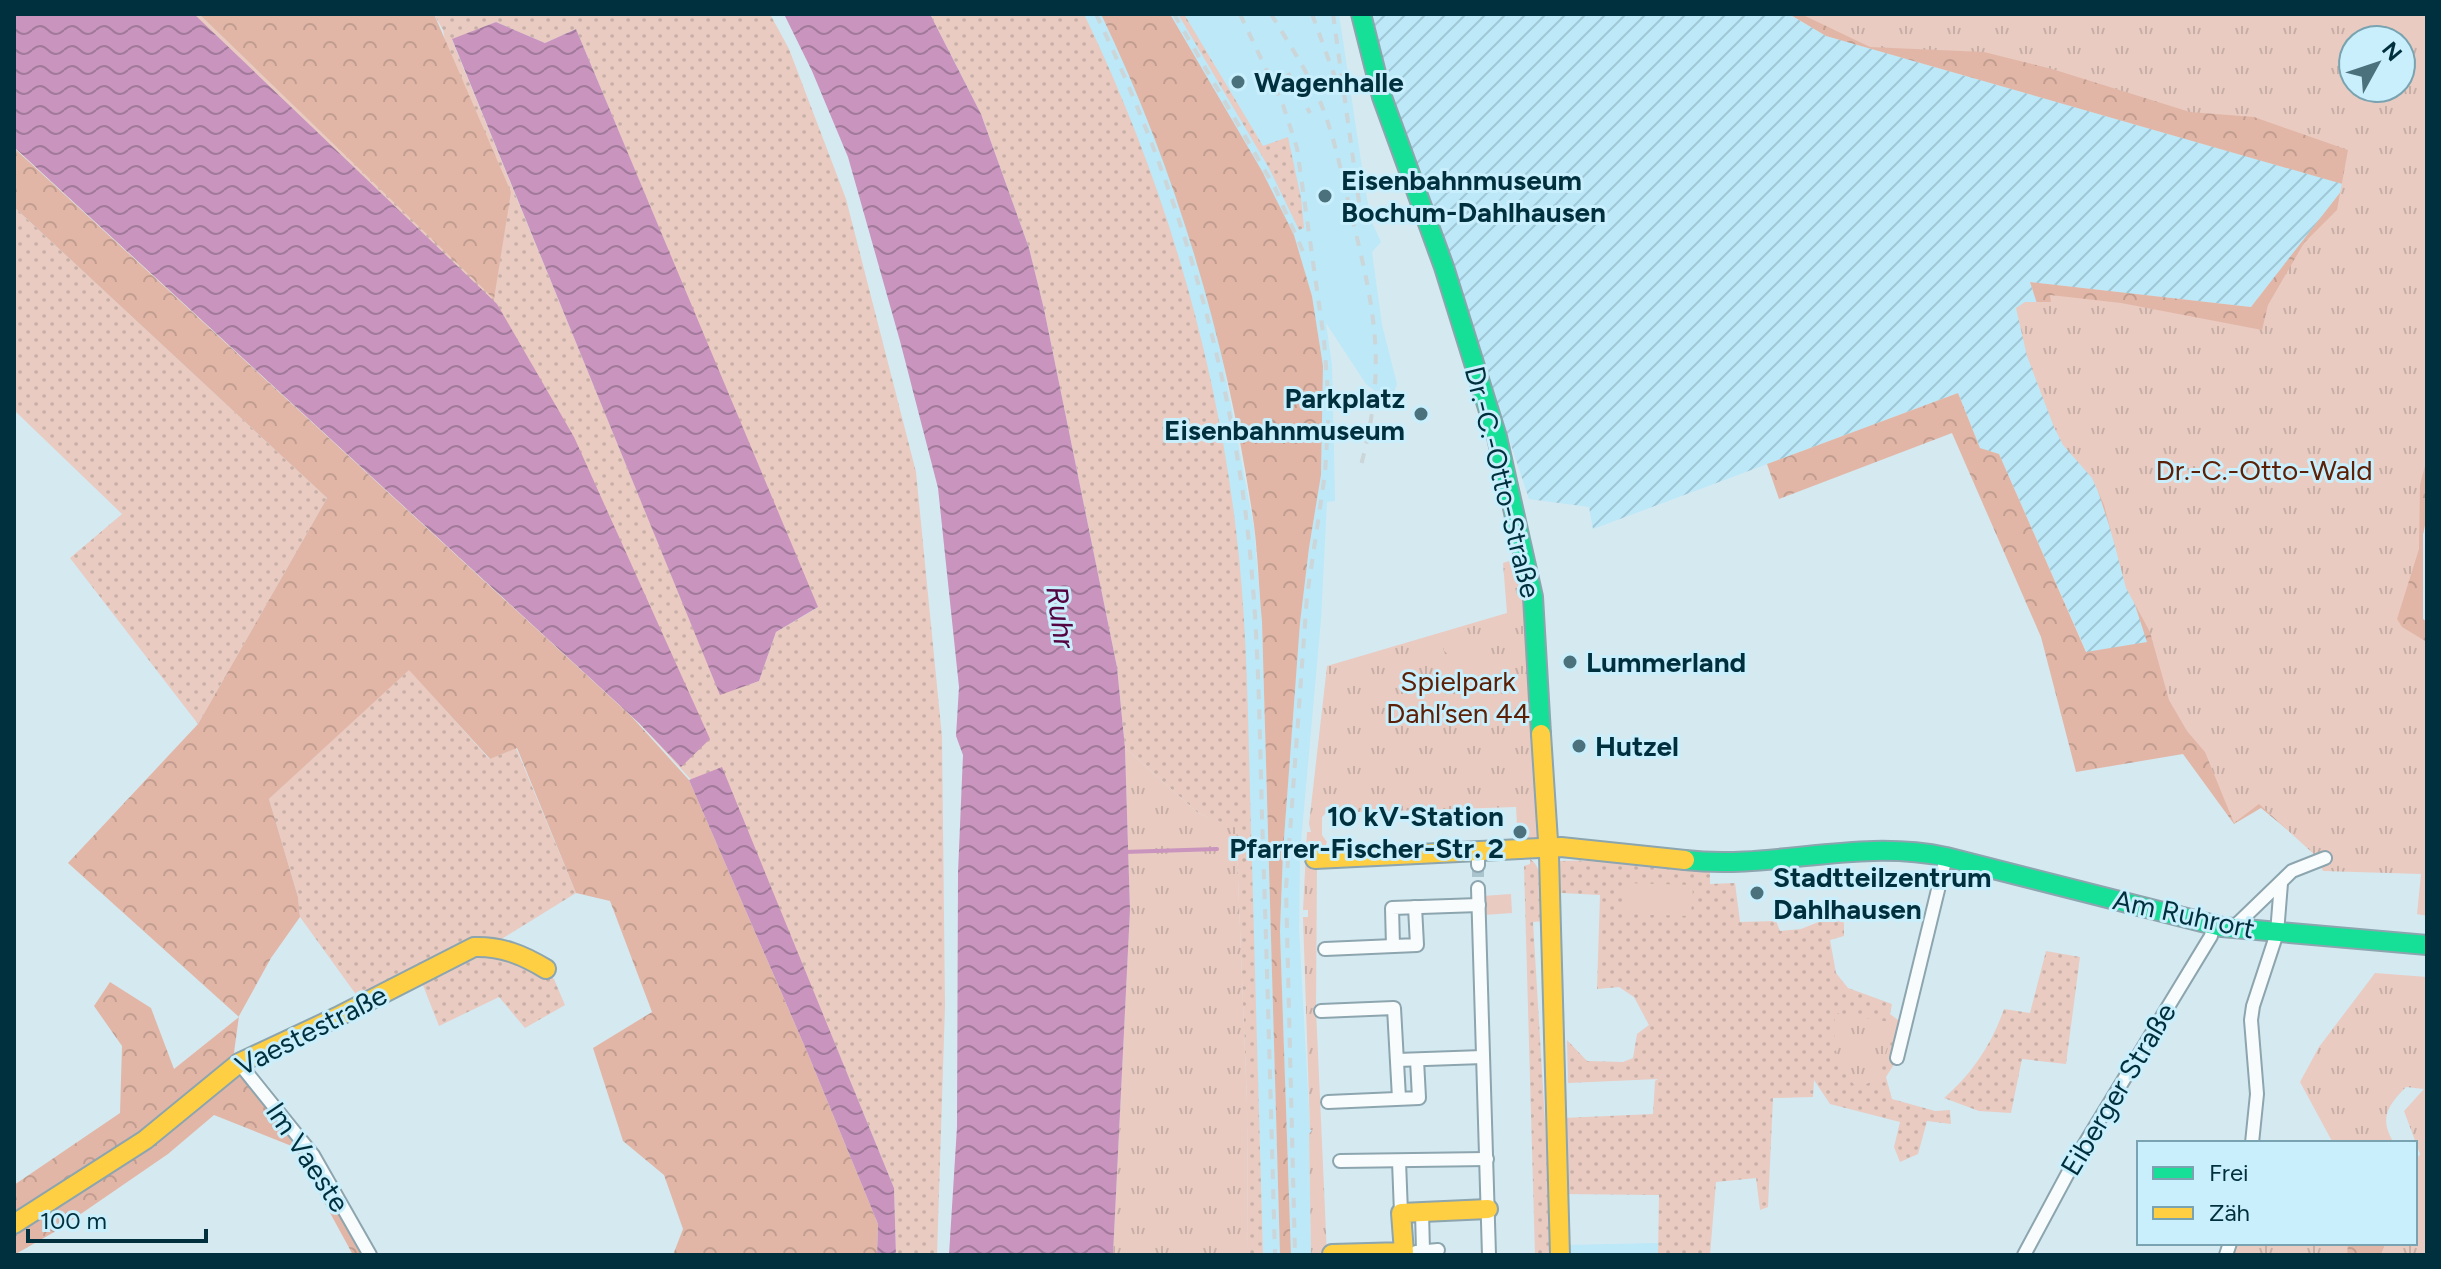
<svg xmlns="http://www.w3.org/2000/svg" width="2441" height="1269" font-family="Figtree,sans-serif">
<defs>
<pattern id="industrial-furrows" width="10" height="10" patternUnits="userSpaceOnUse" patternTransform="scale(2)"><rect width="10" height="10" fill="#bce8f8"/><path d="M-1 1l2-2M0 10L10 0M9 11l2-2" fill="none" stroke="#a0c7d6"/></pattern>
<pattern id="grass-dots" width="8" height="8" patternUnits="userSpaceOnUse" patternTransform="scale(2)"><rect width="8" height="8" fill="#e9cbc1"/><path d="M2 2h.1M6 6h.1" fill="none" stroke="#c6afa7" stroke-width="1.8" stroke-linecap="round"/></pattern>
<pattern id="forest-crowns" width="20" height="18" patternUnits="userSpaceOnUse" patternTransform="scale(2)"><rect width="20" height="18" fill="#e2b6a6"/><path d="M2 6a3 3 0 1 1 6 0M12 15a3 3 0 1 1 6 0" fill="none" stroke="#c09d90"/></pattern>
<pattern id="park-tufts" width="24" height="20" patternUnits="userSpaceOnUse" patternTransform="scale(2)"><rect width="24" height="20" fill="#e9cbc1"/><path d="M3 7l-1-3M5 7V3M7 7l1-3M15 17l-1-3M17 17v-4M19 17l1-3" fill="none" stroke="#c6afa7"/></pattern>
<pattern id="water-waves" width="16" height="10" patternUnits="userSpaceOnUse" patternTransform="scale(2)"><rect width="16" height="10" fill="#c994bd"/><path d="M0 5q4-4 8 0t8 0" fill="none" stroke="#a1799b"/></pattern>
</defs>
<rect width="100%" height="100%" fill="#d5e9f1"/>
<g fill="#bce8f8">
<path d="M 1084,14 L 1101,14 L 1136,89 L 1184,216 L 1218,336 L 1254,528 L 1262,622 L 1280,1255 L 1263,1255 L 1249,786 L 1236,531 L 1200,339 L 1183,274 L 1120,94 Z"/>
<path d="M 1170,14 L 1339,14 L 1365,188 L 1371,220 L 1381,242 L 1372,252 L 1382,325 L 1397,384 L 1394,392 L 1375,391 L 1366,384 L 1326,323 L 1332,365 L 1335,501 L 1327,502 L 1321,619 L 1300,853 L 1299,929 L 1310,1129 L 1312,1130 L 1309,1134 L 1311,1255 L 1291,1255 L 1280,931 L 1283,852 L 1300,623 L 1309,548 L 1321,475 L 1323,366 L 1312,296 L 1294,235 L 1262,171 Z"/>
<path d="M 1658,1243 L 1658,1255 L 1567,1255 L 1566,1245 Z"/>
</g>
<path fill="url(#industrial-furrows)" d="M 1365,14 L 1789,14 L 1826,36 L 2347,185 L 2251,307 L 2030,282 L 2148,642 L 2087,653 L 1999,454 L 1980,448 L 1958,393 L 1593,529 L 1589,507 L 1529,499 L 1482,358 L 1385,91 Z"/>
<g fill="url(#grass-dots)" fill-rule="evenodd">
<path d="M 14,14 L 199,14 L 494,298 L 443,30 L 434,14 L 770,14 L 789,49 L 846,199 L 916,472 L 942,737 L 945,1006 L 937,1255 L 896,1255 L 894,1188 L 832,1037 L 694,783 L 639,723 L 14,147 ZM 496,22 L 545,43 L 576,29 L 817,608 L 776,632 L 759,681 L 720,694 L 452,40 Z"/>
<path d="M 930,14 L 1084,14 C 1162,175 1215,353 1236,530 C 1248,629 1248,730 1251,829 C 1255,971 1259,1113 1263,1255 L 1248,1255 L 1247,1102 L 1236,829 L 1198,813 L 1125,748 L 1117,667 L 1044,309 L 1029,248 L 981,114 Z"/>
<path d="M 1178,14 L 1184,14 L 1263,146 L 1288,137 L 1301,198 L 1304,228 L 1299,230 L 1269,168 Z"/>
<path d="M 14,207 L 327,498 L 198,724 L 70,558 L 122,514 L 14,410 Z"/>
<path d="M 409,669 L 489,759 L 516,748 L 576,893 L 487,948 L 522,959 L 554,979 L 565,1005 L 525,1028 L 499,997 L 439,1026 L 417,970 L 360,1000 L 300,917 L 298,897 L 269,799 Z"/>
<path d="M 1530,859 C 1546,869 1542,904 1544,921 L 1533,922 L 1553,1255 L 1535,1255 L 1524,866 L 1530,864 Z"/>
<path d="M 1606,860 L 1710,872 L 1710,884 L 1735,883 L 1740,922 L 1776,921 L 1780,931 L 1801,929 L 1836,915 L 1844,923 L 1844,936 L 1830,940 L 1836,973 L 1848,988 L 1892,1004 L 1890,1014 L 1902,1023 L 1893,1066 L 1886,1077 L 1892,1099 L 1935,1111 L 1950,1110 L 1951,1124 L 1927,1121 L 1918,1154 L 1900,1162 L 1894,1147 L 1900,1122 L 1830,1104 L 1814,1080 L 1813,1097 L 1773,1098 L 1768,1207 L 1760,1210 L 1756,1178 L 1716,1182 L 1710,1255 L 1658,1255 L 1659,1195 L 1564,1194 L 1563,1118 L 1653,1114 L 1655,1081 L 1658,1079 L 1568,1083 L 1567,1040 L 1587,1061 L 1623,1062 L 1633,1058 L 1637,1034 L 1649,1025 L 1634,997 L 1619,987 L 1597,989 L 1600,895 L 1561,893 L 1559,861 Z"/>
<path d="M 2046,951 L 2080,957 L 2066,1064 L 2022,1059 L 2011,1113 L 1979,1111 L 1944,1098 C 1972,1074 1992,1044 2004,1009 L 2030,1013 Z"/>
</g>
<g fill="url(#forest-crowns)" fill-rule="evenodd">
<path d="M 199,14 L 434,14 L 511,192 L 494,299 Z"/>
<path d="M 1101,14 L 1170,14 L 1262,171 L 1294,235 L 1312,296 L 1323,366 L 1321,475 L 1309,548 L 1300,623 L 1283,852 L 1280,931 L 1291,1255 L 1280,1255 L 1262,622 C 1259,590 1258,557 1254,525 C 1228,347 1179,177 1101,14 Z"/>
<path d="M 1789,14 L 2427,14 L 2427,517 L 2423,534 L 2423,619 L 2427,622 L 2427,830 L 2318,855 L 2261,808 L 2234,824 L 2183,754 L 2076,772 L 2041,637 L 1952,433 L 1779,499 L 1767,464 L 1958,393 L 1980,448 L 1999,454 L 2086,652 L 2147,642 L 2030,282 L 2251,307 L 2346,185 L 1826,36 ZM 2353,40 L 2401,40 L 2401,88 L 2353,88 Z"/>
<path d="M 14,148 L 632,717 L 689,780 L 808,1054 L 878,1224 L 877,1255 L 673,1255 L 683,1229 L 664,1175 L 623,1141 L 593,1048 L 652,1012 L 610,901 L 576,893 L 517,748 L 490,759 L 409,670 L 269,799 L 298,897 L 300,917 L 271,958 L 239,1016 L 233,1060 L 300,1138 L 368,1255 L 353,1255 L 294,1147 L 214,1115 L 168,1154 L 56,1231 L 14,1255 L 14,1185 L 120,1113 L 122,1046 L 94,1006 L 110,982 L 151,1008 L 174,1069 L 239,1017 L 68,863 L 198,724 L 327,498 L 14,207 Z"/>
<path d="M 2238,1243 L 2386,1243 L 2381,1255 L 2235,1255 Z"/>
</g>
<g fill="url(#park-tufts)" fill-rule="evenodd">
<path d="M 1801,14 L 2427,14 L 2427,458 L 2420,485 L 2419,549 L 2397,619 L 2402,627 L 2427,642 L 2427,916 L 2417,914 L 2421,874 L 2323,871 L 2317,857 L 2259,804 L 2234,823 L 2205,752 L 2187,731 L 2169,700 L 2150,632 L 2126,588 L 2104,505 L 2092,478 L 2063,445 L 2054,427 L 2027,356 L 2016,308 L 2025,302 L 2051,302 L 2050,295 L 2121,303 L 2262,330 L 2268,305 L 2304,243 L 2337,210 L 2348,150 L 2254,117 L 2190,112 L 2052,69 L 1984,52 L 1870,47 ZM 2353,40 L 2401,40 L 2401,88 L 2353,88 Z"/>
<path d="M 1518,558 L 1527,613 L 1540,843 L 1518,844 L 1516,807 L 1326,813 L 1322,817 L 1322,835 L 1327,842 L 1317,866 L 1316,1009 L 1327,1255 L 1311,1255 L 1309,1134 L 1312,1130 L 1310,1130 L 1303,917 L 1308,917 L 1308,910 L 1303,910 L 1307,832 L 1311,832 L 1309,824 L 1327,666 L 1507,613 L 1503,563 Z"/>
<path d="M 1125,748 L 1198,813 L 1236,828 L 1247,1102 L 1248,1255 L 1113,1255 L 1130,910 Z"/>
<path d="M 1511,894 L 1512,913 L 1484,915 L 1482,896 Z"/>
<path d="M 2375,973 L 2427,977 L 2427,1255 L 2381,1255 L 2386,1243 L 2415,1243 L 2415,1162 L 2420,1154 L 2404,1111 L 2424,1089 L 2406,1087 C 2387,1106 2379,1119 2394,1143 L 2333,1143 L 2300,1082 L 2319,1047 Z"/>
<path d="M 1835,1013 L 1896,1023 L 1878,1079 L 1857,1088 C 1834,1063 1833,1046 1835,1013 Z"/>
<path d="M 2235,1243 L 2348,1243 L 2347,1255 L 2231,1255 Z"/>
</g>
<g fill="#e9cbc1">
<path d="M 1452,632 L 1484,661 L 1485,668 L 1479,676 L 1469,676 L 1455,659 L 1444,651 L 1443,644 Z"/>
<path d="M 1624,883 L 1693,885 L 1691,916 L 1622,914 Z"/>
</g>
<g fill="url(#water-waves)">
<path d="M 14,14 L 194,14 L 497,304 L 574,437 L 710,739 L 681,767 L 639,723 L 14,147 Z"/>
<path d="M 784,14 L 930,14 L 981,114 L 1029,248 L 1044,309 L 1117,667 L 1125,748 L 1130,910 L 1113,1255 L 949,1255 L 957,1127 L 958,873 L 963,755 L 956,736 L 959,687 L 938,488 L 900,341 L 848,157 L 812,71 Z"/>
<path d="M 496,22 L 545,43 L 576,29 L 818,607 L 776,632 L 759,681 L 720,695 L 452,39 Z"/>
<path d="M 722,767 L 894,1188 L 896,1255 L 877,1255 L 878,1224 L 808,1054 L 689,780 Z"/>
</g>
<g fill="none" stroke-linecap="round" stroke-linejoin="round">
<path stroke="#c994bd" stroke-width="4" d="M 1124,852 L 1217,849"/>
<path stroke="#aac4cd" stroke-width="12" stroke-dasharray="12 6" stroke-linecap="butt" d="M 1478,865 L 1478,888"/>
<defs>
<g id="street">
<path d="M 1478,853 L 1478,865"/>
<path d="M 1478,888 L 1489,1255"/>
<path d="M 2233,928 L 2292,871 L 2325,858"/>
<path d="M 1393,946 L 1392,908 L 1479,905"/>
<path d="M 1325,949 L 1417,945 L 1415,907"/>
<path d="M 1321,1011 L 1394,1008 L 1399,1098"/>
<path d="M 1897,1058 L 1946,857"/>
<path d="M 1397,1060 L 1483,1057"/>
<path d="M 239,1063 L 313,1155 L 370,1255"/>
<path d="M 1328,1102 L 1419,1098 L 1417,1060"/>
<path d="M 2252,1143 L 2257,1094 L 2251,1020 L 2253,1006 L 2277,933 L 2281,883"/>
<path d="M 1340,1161 L 1487,1159"/>
<path d="M 1399,1161 L 1401,1213"/>
<path d="M 1422,1212 L 1423,1251"/>
<path d="M 1416,1252 L 1438,1250"/>
<path d="M 2024,1255 L 2075,1160 L 2211,936 L 2213,925"/>
<path d="M 2226,1255 L 2230,1243"/>
</g>
<g id="fast">
<path d="M 1361,14 L 1382,97 L 1444,267 L 1497,437 L 1533,597 L 1541,734"/>
<path d="M 1685,860 C 1774,870 1856,838 1946,857 L 2222,927 L 2427,945"/>
</g>
<g id="slow">
<path d="M 1541,734 L 1549,856 L 1560,1255"/>
<path d="M 1315,859 L 1561,847 L 1685,860"/>
<path d="M 14,1224 L 145,1140 L 239,1063 L 337,1017 L 474,947 C 501,946 523,955 546,969"/>
<path d="M 1332,1254 L 1404,1252 L 1401,1213 L 1488,1209"/>
</g>
</defs>
<use href="#street" stroke="#8ca5ae" stroke-width="16"/>
<use href="#fast" stroke="#8ca5ae" stroke-width="22"/>
<use href="#slow" stroke="#8ca5ae" stroke-width="22"/>
<use href="#street" stroke="#f9fcfd" stroke-width="12"/>
<use href="#fast" stroke="#16e098" stroke-width="18"/>
<use href="#slow" stroke="#ffcf43" stroke-width="18"/>
<g stroke="#ccd5d8" stroke-width="4" stroke-dasharray="10 10" stroke-linecap="butt">
<path d="M 1096,14 C 1166,160 1215,314 1240,474 C 1258,587 1259,702 1262,816 C 1267,962 1271,1109 1275,1255"/>
<path d="M 1174,14 L 1275,188 L 1305,256"/>
<path d="M 1240,14 L 1283,105 L 1297,148 L 1324,340 L 1329,405 L 1325,474 L 1307,596 L 1286,888 L 1295,1255"/>
<path d="M 1271,14 C 1288,42 1306,69 1319,99 C 1335,136 1342,177 1352,217 C 1376,315 1387,369 1360,469"/>
<path d="M 1312,14 L 1335,77"/>
<path d="M 1333,14 L 1361,216"/>
<path d="M 1288,73 L 1310,113"/>
</g>
</g>
<g fill="#4b717c" stroke="#c9effd" stroke-width="3">
<circle cx="1238" cy="82" r="8"/>
<circle cx="1325" cy="196" r="8"/>
<circle cx="1421" cy="414" r="8"/>
<circle cx="1570" cy="662" r="8"/>
<circle cx="1579" cy="746" r="8"/>
<circle cx="1520" cy="832" r="8"/>
<circle cx="1757" cy="893" r="8"/>
</g>
<g text-anchor="middle" dominant-baseline="central" stroke-width="6" stroke-linejoin="round" paint-order="stroke">
<g font-size="28" font-weight="bold" fill="#00303d" stroke="#c9effd" text-anchor="start">
<text x="1254" y="82">Wagenhalle</text>
<text x="1341" y="180">Eisenbahnmuseum<tspan x="1341" dy="32">Bochum-Dahlhausen</tspan></text>
<text x="1405" y="398" text-anchor="end">Parkplatz<tspan x="1405" dy="32">Eisenbahnmuseum</tspan></text>
<text x="1586" y="662">Lummerland</text>
<text x="1595" y="746">Hutzel</text>
<text x="1504" y="816" text-anchor="end">10 kV-Station<tspan x="1504" dy="32">Pfarrer-Fischer-Str. 2</tspan></text>
<text x="1773" y="877">Stadtteilzentrum<tspan x="1773" dy="32">Dahlhausen</tspan></text>
</g>
<g font-size="28" fill="#5c2006" stroke="#c9effd">
<text x="2264" y="470">Dr.-C.-Otto-Wald</text>
<text x="1458" y="681">Spielpark<tspan x="1458" dy="32">Dahl’sen 44</tspan></text>
</g>
<g font-size="28" fill="#00303d" stroke="#c9effd">
<text transform="translate(1503 482) rotate(76)">Dr.-C.-Otto-Straße</text>
<text transform="translate(2184 914) rotate(12)">Am Ruhrort</text>
<text transform="translate(311 1030) rotate(-27)">Vaestestraße</text>
<text transform="translate(2118 1089) rotate(-59)">Eiberger Straße</text>
<text transform="translate(308 1157) rotate(56)">Im Vaeste</text>
</g>
<g font-size="30" font-style="italic" fill="#540441" stroke="#c9effd">
<text transform="translate(1061 617) rotate(82)">Ruhr</text>
</g>
</g>
<rect width="2441" height="1269" fill="none" stroke="#00303d" stroke-width="32"/>
<rect x="2137" y="1141" width="280" height="104" fill="#c9effd" stroke="#79a3b0" stroke-width="2"/>
<rect x="2153" y="1167" width="40" height="12" fill="#16e098" stroke="#79a3b0" stroke-width="2"/>
<text x="2209" y="1181" font-size="24" fill="#00303d">Frei</text>
<rect x="2153" y="1207" width="40" height="12" fill="#ffcf43" stroke="#79a3b0" stroke-width="2"/>
<text x="2209" y="1221" font-size="24" fill="#00303d">Zäh</text>
<g transform="translate(2377 64) rotate(50)"><circle r="38" fill="#c9effd" stroke="#79a3b0" stroke-width="2"/>
<path d="M0-6L14 30L0 20L-14 30Z" fill="#4b717c"/>
<text y="-12" font-size="22" font-weight="bold" text-anchor="middle" fill="#00303d">N</text>
</g>
<path d="M28 1229v12h178v-12" fill="none" stroke="#00303d" stroke-width="4"/>
<text x="40" y="1229" font-size="24" fill="#00303d" stroke="#c9effd" stroke-width="6" paint-order="stroke">100 m</text>
</svg>
